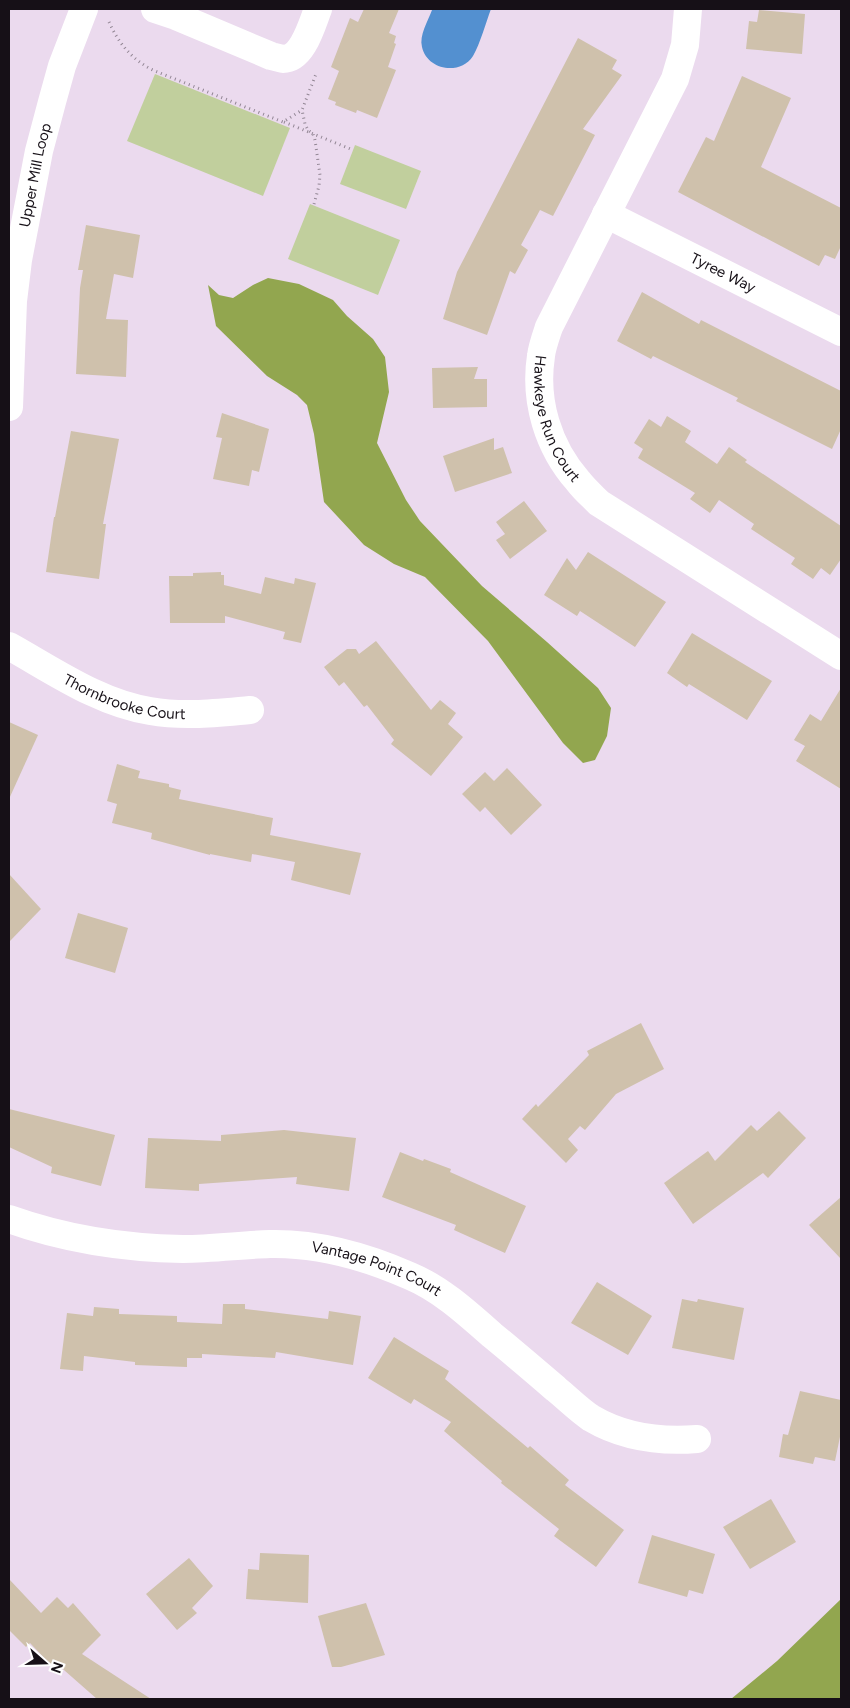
<svg xmlns="http://www.w3.org/2000/svg" width="850" height="1708" font-family="Figtree,sans-serif">
<rect width="100%" height="100%" fill="#ebdaee"/>
<g fill="#c1cf9d">
<path d="M 155,74 L 290,128 L 263,196 L 127,141 Z"/>
<path d="M 355,145 L 421,171 L 406,209 L 340,184 Z"/>
<path d="M 310,204 L 400,240 L 378,295 L 288,259 Z"/>
</g>
<g fill="#92a64f">
<path d="M 268,278 L 299,284 L 333,300 L 347,316 L 373,339 L 385,357 L 389,392 L 377,443 L 406,500 L 420,521 L 482,586 L 547,642 L 598,688 L 611,708 L 607,736 L 595,760 L 583,763 L 563,743 L 488,641 L 425,577 L 394,564 L 364,545 L 324,502 L 314,434 L 307,405 L 297,395 L 267,376 L 216,326 L 208,285 L 219,295 L 233,298 L 253,285 Z"/>
<path d="M 841,1599 L 841,1699 L 731,1699 L 777,1661 Z"/>
</g>
<path fill="#5390d0" d="M 430,9 L 491,9 C 486,22 480,44 473,56 C 460,76 427,70 422,47 C 419,35 428,21 432,10 Z"/>
<g fill="#cfc1ac">
<path d="M 364,9 L 399,9 L 389,33 L 396,36 L 394,43 L 396,44 L 388,67 L 396,70 L 377,118 L 357,110 L 356,113 L 335,105 L 336,102 L 328,99 L 339,71 L 331,67 L 350,18 L 358,22 Z"/>
<path d="M 759,10 L 805,14 L 802,54 L 746,49 L 749,21 L 757,22 Z"/>
<path d="M 578,38 L 617,60 L 612,69 L 622,75 L 583,129 L 595,135 L 553,216 L 540,210 L 521,245 L 528,250 L 515,274 L 510,271 L 487,335 L 443,319 L 457,272 Z"/>
<path d="M 742,76 L 791,98 L 761,167 L 841,208 L 841,246 L 835,259 L 825,255 L 819,266 L 678,192 L 706,137 L 714,141 Z"/>
<path d="M 86,225 L 140,235 L 133,278 L 114,274 L 106,319 L 128,320 L 126,377 L 76,374 L 80,288 L 83,270 L 78,270 Z"/>
<path d="M 642,292 L 699,324 L 701,320 L 841,391 L 841,429 L 832,449 L 736,401 L 738,398 L 653,356 L 651,359 L 617,341 Z"/>
<path d="M 478,367 L 474,379 L 487,379 L 487,407 L 433,408 L 432,368 Z"/>
<path d="M 222,413 L 269,429 L 259,472 L 252,470 L 249,486 L 213,479 L 222,438 L 216,437 Z"/>
<path d="M 667,416 L 691,431 L 685,442 L 717,464 L 729,447 L 747,460 L 745,462 L 841,526 L 841,559 L 830,575 L 821,568 L 813,579 L 791,564 L 795,558 L 751,529 L 754,524 L 719,500 L 710,513 L 690,499 L 695,493 L 638,458 L 643,449 L 634,443 L 649,419 L 661,427 Z"/>
<path d="M 71,431 L 119,439 L 103,524 L 106,524 L 99,579 L 46,572 L 54,517 L 55,517 Z"/>
<path d="M 494,438 L 494,450 L 503,447 L 512,473 L 455,492 L 443,456 Z"/>
<path d="M 524,501 L 547,531 L 510,559 L 496,540 L 505,534 L 496,522 Z"/>
<path d="M 588,552 L 666,602 L 635,647 L 580,611 L 577,616 L 544,595 L 567,558 L 576,570 Z"/>
<path d="M 221,572 L 221,575 L 224,575 L 224,585 L 261,594 L 265,577 L 294,584 L 295,578 L 316,583 L 301,643 L 283,639 L 285,632 L 225,616 L 225,623 L 170,623 L 169,576 L 193,576 L 193,573 Z"/>
<path d="M 692,633 L 772,681 L 747,720 L 689,684 L 687,687 L 667,673 Z"/>
<path d="M 376,641 L 431,710 L 440,700 L 456,713 L 448,724 L 463,737 L 431,776 L 391,744 L 394,740 L 367,705 L 364,707 L 344,682 L 339,686 L 324,667 L 347,649 L 356,649 L 359,654 Z"/>
<path d="M 841,688 L 841,789 L 796,761 L 805,746 L 794,740 L 810,714 L 821,721 Z"/>
<path d="M 9,722 L 38,735 L 9,799 Z"/>
<path d="M 117,764 L 140,771 L 138,778 L 169,784 L 169,787 L 181,790 L 179,799 L 273,818 L 270,835 L 361,853 L 350,895 L 291,880 L 295,862 L 252,854 L 251,862 L 210,854 L 210,855 L 151,839 L 152,833 L 112,823 L 117,804 L 107,801 Z"/>
<path d="M 507,768 L 542,805 L 511,835 L 485,807 L 480,812 L 462,794 L 485,772 L 494,781 Z"/>
<path d="M 9,874 L 41,909 L 9,942 Z"/>
<path d="M 78,913 L 128,928 L 115,973 L 65,958 Z"/>
<path d="M 641,1023 L 664,1069 L 616,1094 L 585,1130 L 580,1126 L 568,1139 L 578,1150 L 566,1163 L 522,1119 L 536,1104 L 538,1107 L 589,1055 L 587,1051 Z"/>
<path d="M 9,1109 L 115,1135 L 101,1186 L 51,1173 L 52,1167 L 9,1147 Z"/>
<path d="M 779,1111 L 806,1138 L 768,1178 L 763,1173 L 693,1224 L 664,1183 L 708,1151 L 715,1161 L 751,1125 L 757,1131 Z"/>
<path d="M 284,1130 L 356,1138 L 349,1191 L 296,1184 L 297,1177 L 199,1184 L 199,1191 L 145,1188 L 148,1138 L 221,1141 L 221,1135 Z"/>
<path d="M 400,1152 L 423,1161 L 424,1159 L 451,1169 L 450,1172 L 526,1206 L 505,1253 L 454,1230 L 456,1225 L 382,1197 Z"/>
<path d="M 841,1197 L 841,1259 L 809,1225 Z"/>
<path d="M 597,1282 L 652,1316 L 628,1355 L 571,1323 Z"/>
<path d="M 682,1299 L 697,1302 L 698,1299 L 744,1308 L 734,1360 L 672,1348 Z"/>
<path d="M 223,1304 L 245,1304 L 245,1309 L 328,1319 L 329,1311 L 361,1316 L 353,1365 L 276,1352 L 275,1358 L 202,1354 L 202,1358 L 187,1358 L 187,1367 L 135,1365 L 135,1362 L 84,1356 L 83,1371 L 60,1369 L 67,1313 L 93,1316 L 94,1307 L 119,1309 L 119,1314 L 177,1316 L 177,1322 L 222,1324 Z"/>
<path d="M 394,1337 L 449,1371 L 445,1379 L 528,1448 L 530,1446 L 569,1480 L 565,1485 L 624,1530 L 596,1567 L 554,1536 L 559,1529 L 501,1483 L 502,1481 L 444,1431 L 451,1422 L 414,1399 L 411,1404 L 368,1378 Z"/>
<path d="M 800,1391 L 841,1400 L 841,1432 L 835,1461 L 815,1457 L 813,1464 L 779,1457 L 783,1434 L 788,1435 Z"/>
<path d="M 771,1499 L 796,1542 L 750,1569 L 723,1527 Z"/>
<path d="M 652,1535 L 715,1554 L 703,1594 L 689,1590 L 687,1597 L 638,1583 Z"/>
<path d="M 260,1553 L 309,1555 L 308,1603 L 246,1599 L 248,1569 L 259,1570 Z"/>
<path d="M 189,1558 L 213,1586 L 192,1608 L 197,1613 L 177,1630 L 146,1594 Z"/>
<path d="M 9,1579 L 41,1613 L 57,1597 L 68,1608 L 73,1603 L 101,1635 L 82,1654 L 151,1699 L 97,1699 L 56,1663 L 52,1666 L 30,1643 L 26,1647 L 9,1630 Z"/>
<path d="M 366,1603 L 385,1655 L 341,1667 L 332,1667 L 318,1616 Z"/>
</g>
<g fill="none" stroke-linecap="round" stroke-linejoin="round">
<g stroke="#928694" stroke-width="3" stroke-dasharray="1 4" stroke-linecap="butt">
<path d="M 109,22 C 119,44 133,61 155,71 L 283,122 L 302,110"/>
<path d="M 284,122 L 353,150"/>
<path d="M 314,204 L 319,186 L 320,175 L 315,140 L 313,134 L 308,130 L 305,124 L 302,110 L 316,74"/>
</g>
<g stroke="#fff" stroke-width="28">
<path d="M 155,9 L 176,16 L 271,56 C 275,57 279,58 283,59 C 303,59 312,24 318,9"/>
<path id="s1" d="M 688,9 L 685,45 L 675,79 L 549,327 C 546,336 542,347 541,356 C 534,401 548,447 578,481 C 584,489 592,496 599,503 L 841,656"/>
<path id="s2" d="M 606,214 L 841,332"/>
<path id="s3" d="M 9,407 L 13,301 L 18,260 L 39,151 L 52,102 L 62,66 L 84,9"/>
<path id="s4" d="M 9,646 C 54,671 99,703 150,711 C 184,717 216,713 250,710"/>
<path id="s5" d="M 9,1219 C 65,1239 123,1248 183,1249 C 212,1249 241,1245 270,1244 C 317,1243 367,1257 410,1276 C 441,1289 467,1313 492,1335 C 514,1353 535,1371 556,1389 C 567,1398 579,1410 591,1418 C 623,1437 660,1442 697,1439"/>
</g>
</g>
<g text-anchor="middle" dominant-baseline="central" stroke-width="4" stroke-linejoin="round" paint-order="stroke">
<g font-size="15" fill="#161017" stroke="#fff">
<text stroke="none"><textPath href="#s3" startOffset="234">Upper Mill Loop</textPath></text>
<text stroke="none"><textPath href="#s2" startOffset="131">Tyree Way</textPath></text>
<text stroke="none"><textPath href="#s1" startOffset="446">Hawkeye Run Court</textPath></text>
<text stroke="none"><textPath href="#s4" startOffset="128">Thornbrooke Court</textPath></text>
<text stroke="none"><textPath href="#s5" startOffset="375">Vantage Point Court</textPath></text>
</g>
</g>
<rect width="850" height="1708" fill="none" stroke="#161017" stroke-width="20"/>
<g transform="translate(45 1663) rotate(110)" stroke="#ffffff" stroke-width="4" paint-order="stroke">
<path d="M0-4L9 19L0 12L-9 19Z" fill="#161017"/>
<text y="-8" font-size="14" font-weight="bold" text-anchor="middle" fill="#161017">N</text>
</g>
</svg>
